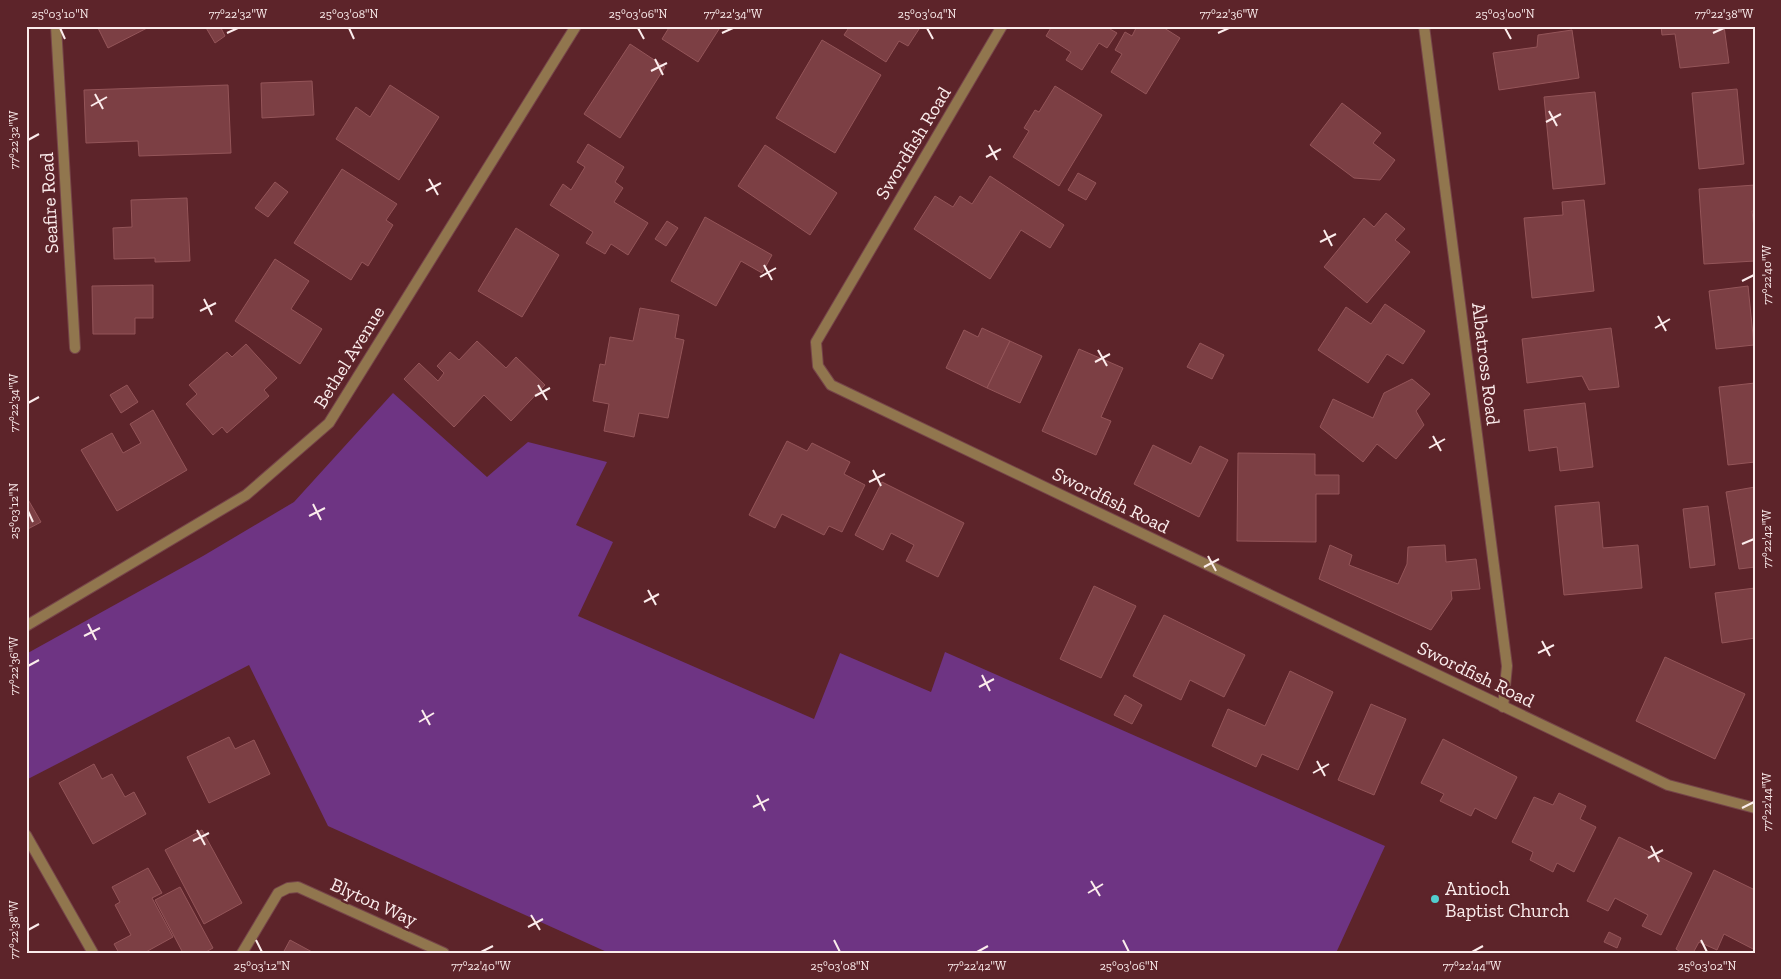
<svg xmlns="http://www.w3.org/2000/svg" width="1781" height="979" font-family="'Zilla Slab',serif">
<rect width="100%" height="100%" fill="#5d242a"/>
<path fill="#6e3483" d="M 393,393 L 487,477 L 528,442 L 607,462 L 576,525 L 613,542 L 578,616 L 814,719 L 840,653 L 931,692 L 945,652 L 1385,846 L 1336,953 L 609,953 L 328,826 L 249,665 L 26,780 L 26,654 L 203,556 L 294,502 Z"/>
<g fill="#7c3f44" stroke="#945559">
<path d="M 97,26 L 151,26 L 108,48 Z"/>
<path d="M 205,26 L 220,26 L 225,36 L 215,43 Z"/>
<path d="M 670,26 L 721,26 L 698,62 L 662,39 Z"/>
<path d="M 850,26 L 921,26 L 908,46 L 899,41 L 886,62 L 844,35 Z"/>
<path d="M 1052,26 L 1113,26 L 1110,29 L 1117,33 L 1107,48 L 1099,43 L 1082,70 L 1066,60 L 1071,52 L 1046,36 Z"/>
<path d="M 1137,26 L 1161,26 L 1180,38 L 1146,94 L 1111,72 L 1122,54 L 1115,50 L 1125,32 L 1132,36 Z"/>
<path d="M 1661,26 L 1724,26 L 1729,63 L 1680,68 L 1675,34 L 1662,35 Z"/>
<path d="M 1572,30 L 1579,78 L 1499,90 L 1493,53 L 1537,47 L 1538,35 Z"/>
<path d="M 822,40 L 881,75 L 835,153 L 776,118 Z"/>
<path d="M 630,44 L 665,67 L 620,138 L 584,114 Z"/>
<path d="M 312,81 L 314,115 L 262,118 L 261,83 Z"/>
<path d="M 228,85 L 231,153 L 139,156 L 138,141 L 86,143 L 84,90 Z"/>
<path d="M 390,85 L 439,117 L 399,180 L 336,139 L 356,107 L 370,117 Z"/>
<path d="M 1055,86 L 1102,115 L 1059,186 L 1013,157 L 1029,131 L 1024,128 L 1035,110 L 1039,112 Z"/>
<path d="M 1737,89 L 1744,164 L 1699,169 L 1692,93 Z"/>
<path d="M 1595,92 L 1605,184 L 1553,189 L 1544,97 Z"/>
<path d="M 1342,103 L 1381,133 L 1373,143 L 1395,160 L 1380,180 L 1354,178 L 1310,145 Z"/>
<path d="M 588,144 L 624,167 L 615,182 L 623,188 L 614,202 L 648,223 L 628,255 L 611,244 L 605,254 L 586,243 L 593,232 L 550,205 L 563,184 L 571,190 L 585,167 L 577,162 Z"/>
<path d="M 765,145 L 837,193 L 810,235 L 738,186 Z"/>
<path d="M 342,169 L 397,204 L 386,220 L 393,225 L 368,266 L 362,262 L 351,280 L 294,243 Z"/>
<path d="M 1078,173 L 1096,183 L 1086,200 L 1068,190 Z"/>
<path d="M 990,176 L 1064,225 L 1050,248 L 1021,230 L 990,279 L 914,229 L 935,196 L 953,207 L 960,196 L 972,204 Z"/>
<path d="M 275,182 L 288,192 L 268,217 L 255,208 Z"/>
<path d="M 1755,185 L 1755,211 L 1752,211 L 1755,236 L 1755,261 L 1704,264 L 1699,189 Z"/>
<path d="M 187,198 L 190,261 L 155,262 L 155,258 L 114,259 L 113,228 L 132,227 L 131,200 Z"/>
<path d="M 1584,200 L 1594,291 L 1532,298 L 1524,218 L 1563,215 L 1562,202 Z"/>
<path d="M 1386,213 L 1405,229 L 1395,240 L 1410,252 L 1367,303 L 1324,267 L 1364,218 L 1374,227 Z"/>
<path d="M 705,217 L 772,255 L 762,273 L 741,261 L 716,306 L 671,281 Z"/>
<path d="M 667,221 L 678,228 L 666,246 L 655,239 Z"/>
<path d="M 516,228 L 559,255 L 522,317 L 478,291 Z"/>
<path d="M 275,259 L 309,281 L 291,309 L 322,329 L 300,364 L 235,321 Z"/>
<path d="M 153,285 L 153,318 L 135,318 L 135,334 L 93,334 L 92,286 Z"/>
<path d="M 1748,286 L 1754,345 L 1716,349 L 1709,291 Z"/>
<path d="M 1385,304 L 1425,331 L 1403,364 L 1387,354 L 1368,383 L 1318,350 L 1346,307 L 1371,324 Z"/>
<path d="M 640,308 L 679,315 L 675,338 L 684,340 L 668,418 L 639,413 L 634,437 L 604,431 L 609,404 L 593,401 L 600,364 L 605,365 L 610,337 L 633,341 Z"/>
<path d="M 982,328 L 1010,341 L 987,388 L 946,368 L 964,330 L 978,337 Z"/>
<path d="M 1611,328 L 1619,387 L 1589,390 L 1582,376 L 1527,383 L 1522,339 Z"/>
<path d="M 477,341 L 506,368 L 516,357 L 545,385 L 511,421 L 484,395 L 454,427 L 404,379 L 419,363 L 438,381 L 444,373 L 437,366 L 450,352 L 459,360 Z"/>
<path d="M 1010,341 L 1042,356 L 1020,403 L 987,388 Z"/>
<path d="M 1200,343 L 1224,355 L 1212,379 L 1187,367 Z"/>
<path d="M 246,344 L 277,378 L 264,390 L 269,396 L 227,433 L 222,427 L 213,435 L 186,404 L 197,394 L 189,385 L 227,352 L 232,357 Z"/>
<path d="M 1079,349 L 1123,368 L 1101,417 L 1111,421 L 1096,455 L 1042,431 Z"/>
<path d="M 1412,379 L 1430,394 L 1416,411 L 1424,425 L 1396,459 L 1377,444 L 1363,462 L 1320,427 L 1333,399 L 1373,418 L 1384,393 Z"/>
<path d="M 1755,383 L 1755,462 L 1728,465 L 1719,387 Z"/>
<path d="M 127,385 L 138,402 L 121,413 L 110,395 Z"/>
<path d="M 1585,403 L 1593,467 L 1560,471 L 1557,447 L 1529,451 L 1524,410 Z"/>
<path d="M 153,410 L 187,470 L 117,511 L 81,450 L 112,433 L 123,453 L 141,443 L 130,424 Z"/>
<path d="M 787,441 L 807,451 L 812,443 L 850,462 L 844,474 L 865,485 L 842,532 L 829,526 L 824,535 L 782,514 L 775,528 L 749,515 Z"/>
<path d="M 1153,445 L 1191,464 L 1200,446 L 1228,460 L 1199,517 L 1134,484 Z"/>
<path d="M 1238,453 L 1315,454 L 1315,475 L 1339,475 L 1339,494 L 1316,494 L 1316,542 L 1237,541 Z"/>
<path d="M 882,482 L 964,523 L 938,577 L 906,561 L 914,545 L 891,533 L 883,550 L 855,535 Z"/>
<path d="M 1755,487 L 1755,567 L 1739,569 L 1726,492 Z"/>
<path d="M 26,496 L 41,522 L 26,530 Z"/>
<path d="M 1599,502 L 1603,548 L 1638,545 L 1642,588 L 1564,595 L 1555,506 Z"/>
<path d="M 1708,506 L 1715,565 L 1690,568 L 1683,509 Z"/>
<path d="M 1330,545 L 1352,555 L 1349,565 L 1398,584 L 1407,564 L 1408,547 L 1445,545 L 1446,562 L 1476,559 L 1480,589 L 1451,591 L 1452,599 L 1431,630 L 1319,579 Z"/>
<path d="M 1094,586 L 1136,606 L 1101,678 L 1060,659 Z"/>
<path d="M 1755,588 L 1755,638 L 1722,643 L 1715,593 Z"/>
<path d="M 1164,615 L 1245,655 L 1224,697 L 1190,680 L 1181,700 L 1133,676 Z"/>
<path d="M 1665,657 L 1745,694 L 1715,759 L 1636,721 Z"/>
<path d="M 1290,671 L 1333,692 L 1298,770 L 1262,754 L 1256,767 L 1212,746 L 1228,709 L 1265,726 Z"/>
<path d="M 1125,695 L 1142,705 L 1132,724 L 1114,715 Z"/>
<path d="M 1371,704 L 1406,719 L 1374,795 L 1338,780 Z"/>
<path d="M 229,737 L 235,749 L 254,740 L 270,774 L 209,803 L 187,757 Z"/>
<path d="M 1443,739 L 1517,777 L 1496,819 L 1475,808 L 1471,816 L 1440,801 L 1444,794 L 1421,783 Z"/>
<path d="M 94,764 L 102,779 L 112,774 L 125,797 L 134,792 L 146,814 L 93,844 L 59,783 Z"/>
<path d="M 1559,793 L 1586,806 L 1580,819 L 1596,827 L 1574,872 L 1557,863 L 1553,872 L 1530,860 L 1533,852 L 1512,842 L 1534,797 L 1553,805 Z"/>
<path d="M 202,830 L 242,903 L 204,924 L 165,850 Z"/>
<path d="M 1619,837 L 1692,873 L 1661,935 L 1642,926 L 1648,915 L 1615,898 L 1608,911 L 1587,901 Z"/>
<path d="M 148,868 L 162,893 L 152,898 L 173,937 L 144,953 L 119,953 L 114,944 L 131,935 L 115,905 L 120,902 L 112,887 Z"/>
<path d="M 1714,870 L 1755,890 L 1755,950 L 1724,934 L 1717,950 L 1699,942 L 1693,953 L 1682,953 L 1676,949 Z"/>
<path d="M 180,887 L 213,948 L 204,953 L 183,953 L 155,900 Z"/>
<path d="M 1609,932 L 1621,938 L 1617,948 L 1604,942 Z"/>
<path d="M 290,940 L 314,953 L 283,953 Z"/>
</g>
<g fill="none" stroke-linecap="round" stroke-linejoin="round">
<defs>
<g id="street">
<path d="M 56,26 L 75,348"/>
<path d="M 1002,26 L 816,342 L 818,366 L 831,385 L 1668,785 L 1755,808"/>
<path d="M 1424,26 L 1507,666 L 1503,707"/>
<path d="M 26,626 L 246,495 L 329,423 L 576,26"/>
<path d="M 26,835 L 93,953"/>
<path d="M 242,953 L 278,893 L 288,888 L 298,887 L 444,953"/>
</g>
</defs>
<use href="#street" stroke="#764449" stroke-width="12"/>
<use href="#street" stroke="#91764e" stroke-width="10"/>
</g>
<path fill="none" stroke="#fbecec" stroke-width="2" d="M 60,28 L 65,39M 349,28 L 354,39M 638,28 L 644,39M 927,28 L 933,39M 1505,28 L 1511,39M 227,33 L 238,28M 722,33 L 733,28M 1218,33 L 1229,28M 1713,33 L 1724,28M 655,59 L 663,75M 651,71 L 667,63M 95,94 L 103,109M 91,106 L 107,97M 1549,111 L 1557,126M 1546,122 L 1561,114M 28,140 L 39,134M 989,145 L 997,160M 986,157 L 1001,149M 429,179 L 438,195M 426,191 L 441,183M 1324,230 L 1332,246M 1320,242 L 1336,234M 764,265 L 772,280M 760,277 L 776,268M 1742,281 L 1754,275M 204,299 L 212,315M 200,311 L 216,303M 1658,316 L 1666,331M 1655,328 L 1670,319M 1098,350 L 1107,366M 1095,362 L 1110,354M 538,385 L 547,400M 535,396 L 550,388M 28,403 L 39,397M 1433,436 L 1441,451M 1429,448 L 1445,439M 873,470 L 881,486M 869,482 L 885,474M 313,504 L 321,520M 28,511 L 33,522M 309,516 L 325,508M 1742,544 L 1754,539M 1208,556 L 1216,571M 1204,567 L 1219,559M 648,590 L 656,605M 644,602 L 659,594M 88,624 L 96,640M 84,636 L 100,628M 1542,641 L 1550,656M 1538,653 L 1554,645M 28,666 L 39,660M 982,675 L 990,691M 979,687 L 994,679M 422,710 L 430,725M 419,722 L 434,713M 1317,761 L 1325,776M 1313,773 L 1329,764M 757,795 L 765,811M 753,807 L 769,799M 1742,808 L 1754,802M 197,830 L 205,845M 193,841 L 209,833M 1651,846 L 1659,862M 1648,858 L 1663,850M 1091,881 L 1100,896M 1088,893 L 1103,884M 531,915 L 540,930M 528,927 L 543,919M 28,930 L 39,924M 256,940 L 262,952M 834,940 L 840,952M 1123,940 L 1129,952M 1701,940 L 1707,952M 481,952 L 493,946M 977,952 L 988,946M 1472,952 L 1483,946"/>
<circle fill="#52cdce" stroke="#5d242a" stroke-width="2" cx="1435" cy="899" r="5"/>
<g text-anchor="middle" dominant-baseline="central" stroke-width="5" stroke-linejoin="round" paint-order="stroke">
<g font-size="19" fill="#fbecec" stroke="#5d242a">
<text transform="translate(913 143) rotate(-59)">Swordfish Road</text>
<text transform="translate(49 203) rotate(-93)">Seafire Road</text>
<text transform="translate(349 357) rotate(-58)">Bethel Avenue</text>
<text transform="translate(1486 364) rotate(83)">Albatross Road</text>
<text transform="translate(1111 500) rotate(26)">Swordfish Road</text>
<text transform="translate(1476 674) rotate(26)">Swordfish Road</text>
<text transform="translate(374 902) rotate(24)">Blyton Way</text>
</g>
<g font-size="19" fill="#fbecec" stroke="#5d242a" text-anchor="start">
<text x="1445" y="888">Antioch<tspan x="1445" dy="22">Baptist Church</tspan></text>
</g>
</g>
<rect width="1781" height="979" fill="none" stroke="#5d242a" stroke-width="55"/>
<rect x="28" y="28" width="1726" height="924" fill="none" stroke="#fbecec" stroke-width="2"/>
<g font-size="12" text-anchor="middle" fill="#fbecec">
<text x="60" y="18">25°03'10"N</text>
<text x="238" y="18">77°22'32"W</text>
<text x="349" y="18">25°03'08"N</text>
<text x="638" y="18">25°03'06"N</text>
<text x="733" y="18">77°22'34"W</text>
<text x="927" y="18">25°03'04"N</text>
<text x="1229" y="18">77°22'36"W</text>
<text x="1505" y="18">25°03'00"N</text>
<text x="1724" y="18">77°22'38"W</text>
<text transform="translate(14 140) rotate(-90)" y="4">77°22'32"W</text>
<text transform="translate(1767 275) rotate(-90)" y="4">77°22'40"W</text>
<text transform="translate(14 403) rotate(-90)" y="4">77°22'34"W</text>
<text transform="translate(14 511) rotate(-90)" y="4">25°03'12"N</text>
<text transform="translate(1767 539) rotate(-90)" y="4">77°22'42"W</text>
<text transform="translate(14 666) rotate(-90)" y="4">77°22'36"W</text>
<text transform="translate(1767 802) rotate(-90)" y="4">77°22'44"W</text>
<text transform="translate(14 930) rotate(-90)" y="4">77°22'38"W</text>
<text x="262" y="970">25°03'12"N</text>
<text x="481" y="970">77°22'40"W</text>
<text x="840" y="970">25°03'08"N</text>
<text x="977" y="970">77°22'42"W</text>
<text x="1129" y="970">25°03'06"N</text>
<text x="1472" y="970">77°22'44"W</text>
<text x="1707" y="970">25°03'02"N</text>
</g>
</svg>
